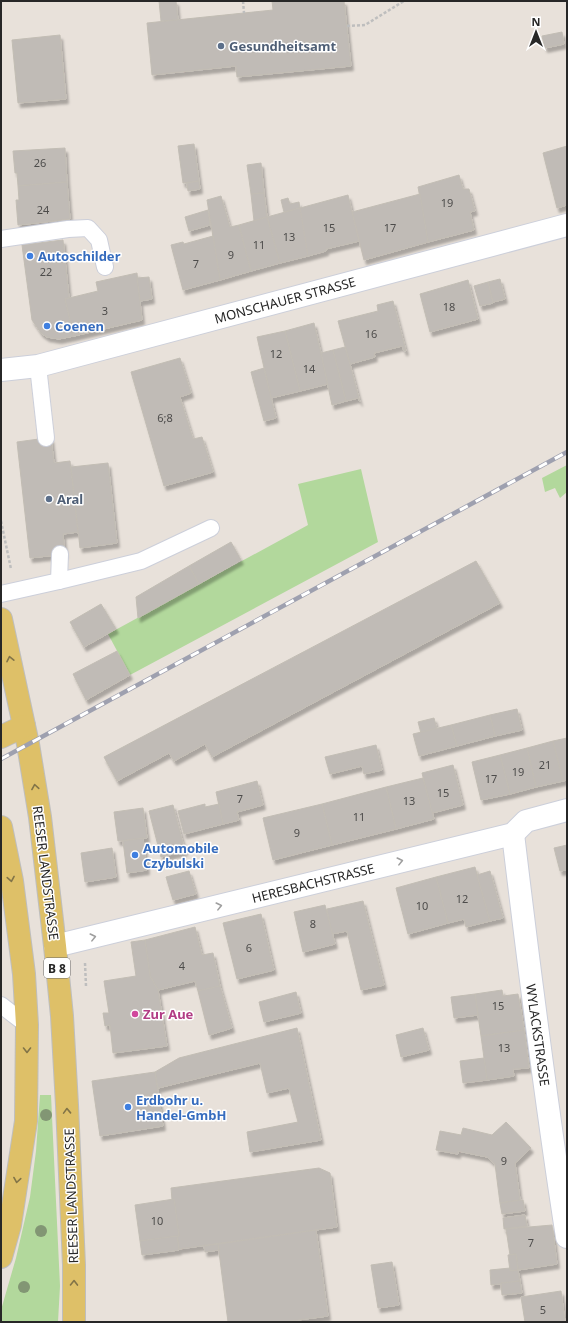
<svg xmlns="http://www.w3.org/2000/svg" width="568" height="1323" font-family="'Noto Sans',sans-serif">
<defs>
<filter id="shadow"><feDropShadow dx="2.5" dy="4.5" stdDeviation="1" flood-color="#0004"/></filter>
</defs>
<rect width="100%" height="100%" fill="#e8e1da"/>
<g fill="#b2d89c">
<path d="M 567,465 L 567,492 L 560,498 L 555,488 L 545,492 L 542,478 Z"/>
<path d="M 361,469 L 378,542 L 130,675 L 108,634 L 308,525 L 298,484 Z"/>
<path d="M 40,1095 L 51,1095 L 60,1286 L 58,1322 L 1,1322 L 1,1310 L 16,1258 L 30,1197 L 36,1151 Z"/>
</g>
<g fill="#c0bbb6" stroke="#c2bdb4" filter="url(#shadow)">
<path d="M 159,1 L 176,1 L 178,20 L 161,21 Z"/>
<path d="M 272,1 L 344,1 L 351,66 L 237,77 L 236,66 L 152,75 L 147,23 L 273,10 Z"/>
<path d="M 562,32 L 564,44 L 545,48 L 542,36 Z"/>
<path d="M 60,35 L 66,99 L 18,103 L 12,40 Z"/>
<path d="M 194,144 L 199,181 L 183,183 L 178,146 Z"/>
<path d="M 567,146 L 567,205 L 557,208 L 543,153 Z"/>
<path d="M 65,148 L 67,182 L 18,186 L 17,173 L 15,173 L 13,151 Z"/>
<path d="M 261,163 L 264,193 L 251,194 L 247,165 Z"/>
<path d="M 459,175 L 463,189 L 469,189 L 475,211 L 470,212 L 474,230 L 428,242 L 418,187 Z"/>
<path d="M 199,181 L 200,189 L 188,191 L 187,183 Z"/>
<path d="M 67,182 L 70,219 L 18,225 L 16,200 L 19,200 L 18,186 Z"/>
<path d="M 264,193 L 267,217 L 254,221 L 251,194 Z"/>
<path d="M 420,194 L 428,242 L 364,260 L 352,212 Z"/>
<path d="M 348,195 L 359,241 L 326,249 L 326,251 L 308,256 L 300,208 Z"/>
<path d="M 221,196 L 230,227 L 239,225 L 251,271 L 220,280 L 207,200 Z"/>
<path d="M 288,198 L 290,204 L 299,202 L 300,208 L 284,212 L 281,200 Z"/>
<path d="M 300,208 L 308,256 L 280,263 L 267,217 Z"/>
<path d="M 208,210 L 210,225 L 189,231 L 185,217 Z"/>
<path d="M 267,217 L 280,263 L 251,271 L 239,225 Z"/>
<path d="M 213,236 L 220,280 L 183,290 L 171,245 L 183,242 L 184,244 Z"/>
<path d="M 63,240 L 69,298 L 65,299 L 74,336 L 59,339 L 47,337 L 41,333 L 32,320 L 22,245 Z"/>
<path d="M 137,273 L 142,320 L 74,336 L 65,299 L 98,291 L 96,282 Z"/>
<path d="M 149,277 L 152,299 L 140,301 L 137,278 Z"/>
<path d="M 500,279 L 505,299 L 493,302 L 488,282 Z"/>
<path d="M 468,280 L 478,319 L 430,332 L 420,294 Z"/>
<path d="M 488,282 L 493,303 L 480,306 L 474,286 Z"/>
<path d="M 393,301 L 406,351 L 404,351 L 402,346 L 374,353 L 375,357 L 350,364 L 338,321 L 378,311 L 377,305 Z"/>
<path d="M 314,323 L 328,384 L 300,391 L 285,331 Z"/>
<path d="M 285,331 L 300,391 L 271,398 L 257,337 Z"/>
<path d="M 345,347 L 350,364 L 360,402 L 358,398 L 346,401 L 333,350 Z"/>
<path d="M 333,350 L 346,401 L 332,405 L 321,353 Z"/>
<path d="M 180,358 L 191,393 L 180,397 L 193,439 L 202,437 L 213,472 L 164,486 L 131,372 Z"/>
<path d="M 264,368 L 276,418 L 264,421 L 251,372 Z"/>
<path d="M 46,438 L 51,438 L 54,463 L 70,461 L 78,532 L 63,534 L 65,554 L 30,558 L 17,442 Z"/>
<path d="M 108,463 L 117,543 L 80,548 L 71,467 Z"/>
<path d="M 231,542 L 241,560 L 199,584 L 189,566 Z"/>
<path d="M 476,561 L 500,603 L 212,757 L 205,744 L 174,761 L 169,753 L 117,781 L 104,757 Z"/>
<path d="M 189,566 L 199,584 L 138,618 L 136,597 Z"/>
<path d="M 101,604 L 116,629 L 84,647 L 70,622 Z"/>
<path d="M 117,651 L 130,675 L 86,700 L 73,674 Z"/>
<path d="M 517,709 L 522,730 L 495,736 L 490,715 Z"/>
<path d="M 490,715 L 495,736 L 457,746 L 451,725 Z"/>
<path d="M 434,718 L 437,729 L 421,733 L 418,722 Z"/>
<path d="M 451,725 L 457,746 L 419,756 L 413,734 Z"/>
<path d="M 567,738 L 567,780 L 563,781 L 553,741 Z"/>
<path d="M 553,741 L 563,781 L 536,787 L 527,748 Z"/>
<path d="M 376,745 L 382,770 L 364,774 L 362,766 L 330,774 L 325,757 Z"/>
<path d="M 527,748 L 536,787 L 510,794 L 500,755 Z"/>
<path d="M 500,755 L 510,794 L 481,800 L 472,762 Z"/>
<path d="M 453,765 L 463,805 L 432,813 L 422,773 Z"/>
<path d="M 423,778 L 434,819 L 396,829 L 386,787 Z"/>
<path d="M 257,781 L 263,805 L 237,812 L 239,820 L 223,824 L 216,792 Z"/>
<path d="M 386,787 L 396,829 L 332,845 L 322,804 Z"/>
<path d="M 205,804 L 205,807 L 219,804 L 223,824 L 184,834 L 178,811 Z"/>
<path d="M 322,804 L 332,845 L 273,860 L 263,818 Z"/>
<path d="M 173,805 L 185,851 L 161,857 L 149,811 Z"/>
<path d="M 143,808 L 147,838 L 118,841 L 114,812 Z"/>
<path d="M 143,838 L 147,870 L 127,873 L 123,841 Z"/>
<path d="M 567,845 L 567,870 L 560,871 L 554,848 Z"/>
<path d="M 112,848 L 116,877 L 85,882 L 81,853 Z"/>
<path d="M 475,867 L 490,921 L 466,927 L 464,919 L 448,923 L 436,877 Z"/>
<path d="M 189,871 L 196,894 L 173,900 L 166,877 Z"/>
<path d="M 490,871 L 503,918 L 490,921 L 477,875 Z"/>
<path d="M 436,877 L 448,923 L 408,934 L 396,888 Z"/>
<path d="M 363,901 L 384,985 L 361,990 L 347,931 L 332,934 L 327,909 Z"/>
<path d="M 325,905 L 335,944 L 303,952 L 294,912 Z"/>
<path d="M 261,914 L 274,970 L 237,979 L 223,923 Z"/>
<path d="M 195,927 L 202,955 L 213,953 L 220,986 L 198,991 L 195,981 L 158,990 L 150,976 L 145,940 Z"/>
<path d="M 145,940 L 150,976 L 158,990 L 167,1046 L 113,1053 L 110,1025 L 105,1026 L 103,1013 L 109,1013 L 104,981 L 136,976 L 131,942 Z"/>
<path d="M 220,986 L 232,1028 L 209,1035 L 198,991 Z"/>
<path d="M 502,990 L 503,996 L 518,994 L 524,1030 L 481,1036 L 475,994 Z"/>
<path d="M 296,992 L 301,1013 L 264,1022 L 259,1002 Z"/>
<path d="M 475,994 L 478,1015 L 454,1018 L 451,997 Z"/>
<path d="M 297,1028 L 321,1140 L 250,1152 L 247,1132 L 298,1122 L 289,1088 L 267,1093 L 260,1063 L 158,1088 L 155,1072 L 179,1058 Z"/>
<path d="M 423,1028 L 429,1050 L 401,1057 L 396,1035 Z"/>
<path d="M 524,1030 L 529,1068 L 513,1069 L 514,1076 L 487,1080 L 481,1036 Z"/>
<path d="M 484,1058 L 487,1080 L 463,1083 L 460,1061 Z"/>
<path d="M 155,1072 L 163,1126 L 100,1136 L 92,1081 Z"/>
<path d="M 506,1122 L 531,1148 L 515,1163 L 520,1200 L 500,1203 L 495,1164 L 487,1157 L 458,1151 L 458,1154 L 436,1150 L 440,1131 L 461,1135 L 463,1128 L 492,1135 Z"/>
<path d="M 319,1168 L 330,1173 L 337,1227 L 179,1249 L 177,1236 L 179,1236 L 174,1199 L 172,1200 L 171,1188 Z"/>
<path d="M 174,1199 L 179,1236 L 140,1241 L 135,1205 Z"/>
<path d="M 520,1200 L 523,1200 L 525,1211 L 502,1214 L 500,1203 Z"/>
<path d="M 525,1215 L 527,1226 L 504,1229 L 503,1218 Z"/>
<path d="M 552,1225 L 557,1264 L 518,1270 L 516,1254 L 510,1255 L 506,1229 Z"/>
<path d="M 316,1230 L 328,1316 L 283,1322 L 228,1322 L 218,1244 Z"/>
<path d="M 177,1236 L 179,1250 L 142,1255 L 140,1241 Z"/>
<path d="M 218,1244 L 219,1250 L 205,1252 L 204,1246 Z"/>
<path d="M 516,1254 L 518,1270 L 510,1271 L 508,1255 Z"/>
<path d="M 392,1262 L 399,1305 L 378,1308 L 371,1265 Z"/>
<path d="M 510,1268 L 510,1271 L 518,1270 L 520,1281 L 491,1285 L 490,1270 Z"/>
<path d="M 520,1281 L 522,1293 L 502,1295 L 501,1283 Z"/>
<path d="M 561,1291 L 565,1322 L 525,1322 L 521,1297 Z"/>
</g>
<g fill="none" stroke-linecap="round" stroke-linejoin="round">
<defs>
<g id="lane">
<path d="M 1,239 L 68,229 L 88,228 L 99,240 L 105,267"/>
<path d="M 38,366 L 46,438"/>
<path d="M 59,581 L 141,561 L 211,528"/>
<path d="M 1,594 L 59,581 L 60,554"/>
<path d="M 1,1005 L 27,1025"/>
</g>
<g id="street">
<path d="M 1,370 L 38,366 L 567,225"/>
<path d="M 513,834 C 529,968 546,1103 567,1237"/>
<path d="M 55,946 L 513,834 L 526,821 L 567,810"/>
</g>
<g id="primary">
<path d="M 1,619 L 28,744 L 40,817 L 55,946 L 62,1016 L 67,1105 L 74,1265 L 74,1322"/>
<path d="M 1,737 L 24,726"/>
<path d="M 1,827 L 12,881 L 24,974 L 27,1025 L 26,1121 L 10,1225 L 1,1257"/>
</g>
</defs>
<use href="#lane" stroke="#cccfda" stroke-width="18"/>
<use href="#street" stroke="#cccfda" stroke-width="24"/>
<use href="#primary" stroke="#bebebe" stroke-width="24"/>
<g stroke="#bebebe" stroke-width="2.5" stroke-dasharray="3 2" stroke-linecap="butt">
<path d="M 243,1 L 244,13"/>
<path d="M 347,26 L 365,25 L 404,1"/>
<path d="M 1,521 L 11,569"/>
<path d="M 85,963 L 86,986"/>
</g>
<use href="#lane" stroke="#fff" stroke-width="16"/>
<use href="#street" stroke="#fff" stroke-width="22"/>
<use href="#primary" stroke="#dec068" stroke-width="22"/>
<defs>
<path id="rail" d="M 1,759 L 567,452"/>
</defs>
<use href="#rail" stroke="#9ea0af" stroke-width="4.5"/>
<use href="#rail" stroke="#fff" stroke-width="3" stroke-dasharray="9" stroke-linecap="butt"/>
</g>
<g fill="#829674">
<circle cx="46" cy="1115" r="6"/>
<circle cx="41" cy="1231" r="6"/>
<circle cx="24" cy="1287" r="6"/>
</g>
<defs><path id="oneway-chevron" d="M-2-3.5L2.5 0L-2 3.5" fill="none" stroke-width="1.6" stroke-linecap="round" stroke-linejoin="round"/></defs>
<g stroke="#827448">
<use href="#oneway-chevron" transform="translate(10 659) rotate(-102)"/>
<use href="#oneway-chevron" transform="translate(35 787) rotate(-99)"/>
<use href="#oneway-chevron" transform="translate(11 879) rotate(80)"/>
<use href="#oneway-chevron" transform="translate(27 1050) rotate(90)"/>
<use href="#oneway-chevron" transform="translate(67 1111) rotate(-92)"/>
<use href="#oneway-chevron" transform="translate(17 1180) rotate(99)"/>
<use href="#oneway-chevron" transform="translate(74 1283) rotate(-89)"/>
</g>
<g stroke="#9e9e9e">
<use href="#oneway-chevron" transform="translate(400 861) rotate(-14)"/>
<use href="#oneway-chevron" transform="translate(219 906) rotate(-14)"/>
<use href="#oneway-chevron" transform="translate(93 937) rotate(-14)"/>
</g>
<g fill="#5c6f8a" stroke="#fff" stroke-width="1.5">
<circle cx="221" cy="46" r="4"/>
<circle cx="49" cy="499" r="4"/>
</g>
<g fill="#3f7fe0" stroke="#fff" stroke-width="1.5">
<circle cx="30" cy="256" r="4"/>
<circle cx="47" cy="326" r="4"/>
<circle cx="135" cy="855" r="4"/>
<circle cx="128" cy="1107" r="4"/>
</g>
<circle fill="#d1479c" stroke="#fff" stroke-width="1.5" cx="135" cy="1014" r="4"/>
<g text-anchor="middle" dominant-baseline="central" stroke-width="3" stroke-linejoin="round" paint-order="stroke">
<g font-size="11" fill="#4d4c4b">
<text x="40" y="162">26</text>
<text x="447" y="202">19</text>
<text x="43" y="209">24</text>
<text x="329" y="227">15</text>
<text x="390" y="227">17</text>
<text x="289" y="236">13</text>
<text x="259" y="244">11</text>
<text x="231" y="254">9</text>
<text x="196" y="263">7</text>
<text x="46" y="271">22</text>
<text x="449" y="306">18</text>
<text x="105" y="310">3</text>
<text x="371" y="333">16</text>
<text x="276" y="353">12</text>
<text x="309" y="368">14</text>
<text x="165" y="417">6;8</text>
<text x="545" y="764">21</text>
<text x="518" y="771">19</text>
<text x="491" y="778">17</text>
<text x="443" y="792">15</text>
<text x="240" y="798">7</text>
<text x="409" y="800">13</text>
<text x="359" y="816">11</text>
<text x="297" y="832">9</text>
<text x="462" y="898">12</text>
<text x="422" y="905">10</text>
<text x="313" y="923">8</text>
<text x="249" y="947">6</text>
<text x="182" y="965">4</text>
<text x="498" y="1005">15</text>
<text x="504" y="1047">13</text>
<text x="504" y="1160">9</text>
<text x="157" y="1220">10</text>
<text x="531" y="1242">7</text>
<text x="543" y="1309">5</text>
</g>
<rect fill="#fff" stroke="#686868" stroke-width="1" x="44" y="958" width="26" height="20" rx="3"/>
<g font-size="12" font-weight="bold" fill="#272727">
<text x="57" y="968">B 8</text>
</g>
<g font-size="13" font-weight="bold" fill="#4e5e75" stroke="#fff" text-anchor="start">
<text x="229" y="46">Gesundheitsamt</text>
<text x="57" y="499">Aral</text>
</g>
<g font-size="13" font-weight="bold" fill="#366cbe" stroke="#fff" text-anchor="start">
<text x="38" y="256">Autoschilder</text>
<text x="55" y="326">Coenen</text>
<text x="143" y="848">Automobile<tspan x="143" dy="15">Czybulski</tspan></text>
<text x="136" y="1100">Erdbohr u.<tspan x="136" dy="15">Handel-GmbH</tspan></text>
</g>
<g font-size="13" fill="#272727" stroke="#fff">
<text transform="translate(285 300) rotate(-15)">MONSCHAUER STRASSE</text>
<text transform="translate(46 873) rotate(83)">REESER LANDSTRASSE</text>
<text transform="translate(313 883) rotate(-14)">HERESBACHSTRASSE</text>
<text transform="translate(538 1035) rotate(82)">WYLACKSTRASSE</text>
<text transform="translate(71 1196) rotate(-92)">REESER LANDSTRASSE</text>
</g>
<g font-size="13" font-weight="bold" fill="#b23c85" stroke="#fff" text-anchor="start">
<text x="143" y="1014">Zur Aue</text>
</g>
</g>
<rect width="568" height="1323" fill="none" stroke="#272727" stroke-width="4"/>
<g transform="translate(536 32)" stroke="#ffffff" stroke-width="3" paint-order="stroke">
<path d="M0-3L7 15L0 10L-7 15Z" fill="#272727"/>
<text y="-6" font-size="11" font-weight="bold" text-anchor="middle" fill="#272727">N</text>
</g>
</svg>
